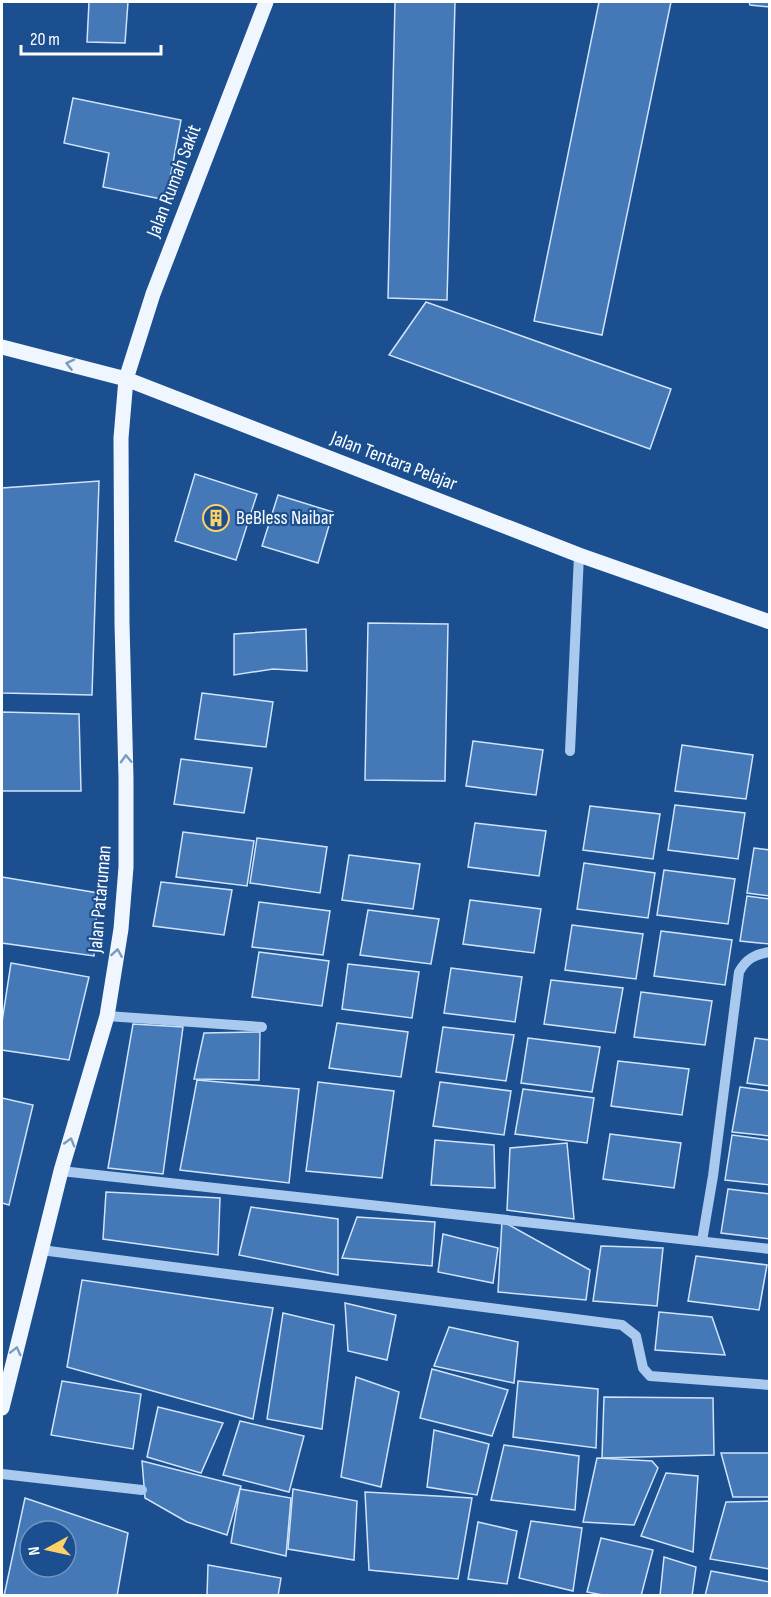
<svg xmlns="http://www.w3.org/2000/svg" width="771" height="1597" font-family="'Sofia Sans Condensed',sans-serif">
<rect width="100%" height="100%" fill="#1b4f8f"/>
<g fill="#4478b7" stroke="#cfe3fa" stroke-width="1.5" fill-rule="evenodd">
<path d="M 89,2 L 128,2 L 125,43 L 87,42 Z"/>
<path d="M 395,2 L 455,2 L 447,300 L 388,298 Z"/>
<path d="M 599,2 L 671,2 L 602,335 L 534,321 Z"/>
<path d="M 749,2 L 770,2 L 770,7 L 750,5 Z"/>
<path d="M 73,98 L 181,120 L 166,200 L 103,187 L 109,153 L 64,143 Z"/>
<path d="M 426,302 L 671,389 L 650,449 L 389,355 Z"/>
<path d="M 195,474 L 257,494 L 236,560 L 175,541 Z"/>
<path d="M 99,481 L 92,695 L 2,693 L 2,488 Z"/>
<path d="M 278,495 L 333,512 L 318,563 L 262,546 Z"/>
<path d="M 368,623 L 448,624 L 445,781 L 365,780 Z"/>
<path d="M 306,629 L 307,671 L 273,669 L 234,675 L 234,634 Z"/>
<path d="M 202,693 L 273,702 L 266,747 L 195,739 Z"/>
<path d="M 2,712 L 79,714 L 81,791 L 2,791 Z"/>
<path d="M 473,741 L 543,750 L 536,795 L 466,786 Z"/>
<path d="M 682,745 L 753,755 L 746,799 L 675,791 Z"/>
<path d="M 181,759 L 252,768 L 244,813 L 174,804 Z"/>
<path d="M 675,805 L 745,813 L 738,859 L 668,850 Z"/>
<path d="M 590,806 L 660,814 L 653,859 L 583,850 Z"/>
<path d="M 475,823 L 546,831 L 539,876 L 468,867 Z"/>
<path d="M 183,832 L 254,841 L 247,886 L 176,877 Z"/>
<path d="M 257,838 L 327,847 L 320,893 L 250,883 Z"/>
<path d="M 754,848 L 770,850 L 770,896 L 747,893 Z"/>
<path d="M 349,855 L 420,864 L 413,909 L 342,900 Z"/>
<path d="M 584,863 L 655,873 L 648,918 L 577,909 Z"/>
<path d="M 664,870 L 735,879 L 728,924 L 657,915 Z"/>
<path d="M 2,877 L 98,893 L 94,956 L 2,943 Z"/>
<path d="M 161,882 L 232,890 L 224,935 L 153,926 Z"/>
<path d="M 747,896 L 770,899 L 770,944 L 740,941 Z"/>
<path d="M 470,900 L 541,909 L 534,953 L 463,944 Z"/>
<path d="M 259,902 L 330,911 L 323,955 L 252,947 Z"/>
<path d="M 368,910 L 439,919 L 431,964 L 360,955 Z"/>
<path d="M 572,925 L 643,934 L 636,979 L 565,970 Z"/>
<path d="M 661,931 L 732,940 L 725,985 L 654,976 Z"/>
<path d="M 259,952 L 329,961 L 322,1006 L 252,997 Z"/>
<path d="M 11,963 L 89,977 L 69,1060 L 2,1050 L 2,1022 Z"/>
<path d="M 348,964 L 419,972 L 412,1018 L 342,1009 Z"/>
<path d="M 451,968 L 522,977 L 515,1022 L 444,1013 Z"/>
<path d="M 551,980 L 623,988 L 615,1033 L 544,1024 Z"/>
<path d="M 641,992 L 712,1001 L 705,1045 L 634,1037 Z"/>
<path d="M 337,1023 L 408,1032 L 401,1077 L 329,1068 Z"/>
<path d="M 133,1024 L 183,1027 L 163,1174 L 108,1168 Z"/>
<path d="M 443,1027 L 514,1035 L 506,1081 L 436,1072 Z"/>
<path d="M 260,1032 L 259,1080 L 194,1079 L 204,1033 Z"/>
<path d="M 528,1038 L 600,1047 L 592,1092 L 521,1083 Z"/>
<path d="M 755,1038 L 770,1040 L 770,1086 L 747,1083 Z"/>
<path d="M 618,1061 L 689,1069 L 682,1115 L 611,1106 Z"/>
<path d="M 197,1080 L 299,1089 L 289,1183 L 180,1170 Z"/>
<path d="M 318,1082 L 394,1091 L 382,1178 L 306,1171 Z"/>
<path d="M 440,1082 L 511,1091 L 504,1135 L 433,1126 Z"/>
<path d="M 740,1087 L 770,1091 L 770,1136 L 732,1132 Z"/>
<path d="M 523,1089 L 594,1098 L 587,1143 L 515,1134 Z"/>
<path d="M 2,1098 L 33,1105 L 9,1205 L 2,1203 Z"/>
<path d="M 610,1134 L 681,1143 L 674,1188 L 603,1179 Z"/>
<path d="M 732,1135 L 770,1140 L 770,1185 L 725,1180 Z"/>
<path d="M 435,1140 L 494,1145 L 495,1188 L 431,1185 Z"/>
<path d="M 567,1143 L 574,1219 L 507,1210 L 510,1148 Z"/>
<path d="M 728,1189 L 770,1194 L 770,1239 L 721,1233 Z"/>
<path d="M 106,1192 L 220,1198 L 218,1255 L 103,1239 Z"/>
<path d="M 251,1207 L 338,1219 L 338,1275 L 239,1255 Z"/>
<path d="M 357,1217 L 435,1222 L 432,1266 L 342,1258 Z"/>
<path d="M 502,1221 L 590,1270 L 586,1300 L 498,1292 Z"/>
<path d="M 443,1234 L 498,1248 L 493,1283 L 438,1272 Z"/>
<path d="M 601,1246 L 663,1248 L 657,1306 L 593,1301 Z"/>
<path d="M 696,1256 L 767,1265 L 759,1310 L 688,1301 Z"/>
<path d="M 82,1280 L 273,1308 L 253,1419 L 67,1367 Z"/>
<path d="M 345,1303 L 396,1315 L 387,1360 L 348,1351 Z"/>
<path d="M 659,1312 L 712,1317 L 725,1355 L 655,1350 Z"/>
<path d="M 283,1313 L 334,1325 L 322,1429 L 267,1419 Z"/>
<path d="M 449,1327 L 518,1342 L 514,1383 L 434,1366 Z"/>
<path d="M 432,1369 L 508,1390 L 492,1436 L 420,1418 Z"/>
<path d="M 356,1377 L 399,1392 L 381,1487 L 341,1477 Z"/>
<path d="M 62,1381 L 141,1394 L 133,1449 L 51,1435 Z"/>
<path d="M 518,1381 L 598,1389 L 596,1448 L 513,1437 Z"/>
<path d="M 604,1397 L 713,1398 L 714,1455 L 602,1458 Z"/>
<path d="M 158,1407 L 223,1423 L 201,1473 L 147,1457 Z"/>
<path d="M 240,1421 L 304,1436 L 289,1492 L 223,1475 Z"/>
<path d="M 434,1430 L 489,1444 L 477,1495 L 427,1487 Z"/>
<path d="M 504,1445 L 579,1456 L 575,1510 L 491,1500 Z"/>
<path d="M 721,1453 L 770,1453 L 770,1497 L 733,1497 Z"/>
<path d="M 597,1458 L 652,1461 L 658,1468 L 634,1525 L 583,1522 Z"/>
<path d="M 142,1461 L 241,1486 L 227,1535 L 187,1522 L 145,1498 Z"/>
<path d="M 666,1473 L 698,1476 L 693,1552 L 641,1536 Z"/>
<path d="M 240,1489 L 291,1498 L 286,1556 L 231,1543 Z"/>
<path d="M 293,1489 L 357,1501 L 354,1560 L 288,1549 Z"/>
<path d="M 365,1492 L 472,1498 L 458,1579 L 369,1570 Z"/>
<path d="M 25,1498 L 128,1533 L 117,1596 L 4,1596 ZM 30,1531 L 66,1531 L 66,1567 L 30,1567 Z"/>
<path d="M 770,1501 L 770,1569 L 710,1559 L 726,1502 Z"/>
<path d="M 531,1521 L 582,1528 L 573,1591 L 519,1578 Z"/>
<path d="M 478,1522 L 517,1531 L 507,1584 L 468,1579 Z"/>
<path d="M 601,1538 L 653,1550 L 641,1596 L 608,1596 L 587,1592 Z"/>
<path d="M 664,1557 L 696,1567 L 692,1596 L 660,1596 Z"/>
<path d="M 208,1565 L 281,1578 L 278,1596 L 207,1596 Z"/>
<path d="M 711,1571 L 770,1582 L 770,1596 L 705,1596 Z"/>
</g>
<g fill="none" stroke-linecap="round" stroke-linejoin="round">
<g stroke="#a9c9ee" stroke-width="10">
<path d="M 570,751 L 579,555"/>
<path d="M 107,1016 L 262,1027"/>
<path d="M 61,1171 L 770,1249"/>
<path d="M 702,1241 L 713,1176 L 739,972 C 746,959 755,954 770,952"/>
<path d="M 41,1250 L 622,1325 L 636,1336 L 643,1368 L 650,1376 L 770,1385"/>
<path d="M 2,1474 L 142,1490"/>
</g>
<g stroke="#f0f6ff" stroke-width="15">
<path d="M 2,347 L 126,379 L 579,555 L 770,622"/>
<path d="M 2,1408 L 61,1171 L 107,1016 L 121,929 L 126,867 L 126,778 L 122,623 L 121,438 L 126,379 L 153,294 L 266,2"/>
</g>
</g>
<defs><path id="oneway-chevron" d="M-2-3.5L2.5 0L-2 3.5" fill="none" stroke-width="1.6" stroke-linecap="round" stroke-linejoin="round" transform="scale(1.5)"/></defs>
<g stroke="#7b9ac1">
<use href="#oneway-chevron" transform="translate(70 364) rotate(-166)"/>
<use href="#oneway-chevron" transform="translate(126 759) rotate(-92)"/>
<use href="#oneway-chevron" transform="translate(117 953) rotate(-81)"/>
<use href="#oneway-chevron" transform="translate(70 1142) rotate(-74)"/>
<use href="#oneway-chevron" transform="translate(16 1351) rotate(-76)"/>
</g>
<defs>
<symbol id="building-ring" viewBox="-11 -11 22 22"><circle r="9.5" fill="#1b4f8f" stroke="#ffd166" stroke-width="1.5"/><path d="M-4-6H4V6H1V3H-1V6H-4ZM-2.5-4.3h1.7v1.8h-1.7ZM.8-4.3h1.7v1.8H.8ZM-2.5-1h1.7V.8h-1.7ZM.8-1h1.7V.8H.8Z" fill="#ffd166"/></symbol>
</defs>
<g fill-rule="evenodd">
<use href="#building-ring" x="201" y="503" width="30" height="30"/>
</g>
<g text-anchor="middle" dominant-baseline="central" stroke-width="4.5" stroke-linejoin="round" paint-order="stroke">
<g font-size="20" fill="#fff" stroke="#1b4f8f">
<text transform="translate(174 181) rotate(-69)">Jalan Rumah Sakit</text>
<text transform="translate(394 461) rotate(21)">Jalan Tentara Pelajar</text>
<text transform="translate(100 899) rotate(-85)">Jalan Pataruman</text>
</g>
<g font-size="20" fill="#fff" stroke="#1b4f8f" text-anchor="start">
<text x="236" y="518">BeBless Naibar</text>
</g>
</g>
<rect width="771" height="1597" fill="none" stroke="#ffffff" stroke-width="6"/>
<g transform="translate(48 1549) rotate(262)"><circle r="28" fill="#1b4f8f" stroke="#7695bc" stroke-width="1.5"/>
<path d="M0-4.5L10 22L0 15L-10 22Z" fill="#ffd166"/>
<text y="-9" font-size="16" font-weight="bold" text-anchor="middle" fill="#ffffff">N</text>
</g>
<path d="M21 45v9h140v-9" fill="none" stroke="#ffffff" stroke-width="3"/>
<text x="30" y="45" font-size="18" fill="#ffffff" stroke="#1b4f8f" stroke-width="4.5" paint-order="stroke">20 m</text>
</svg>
